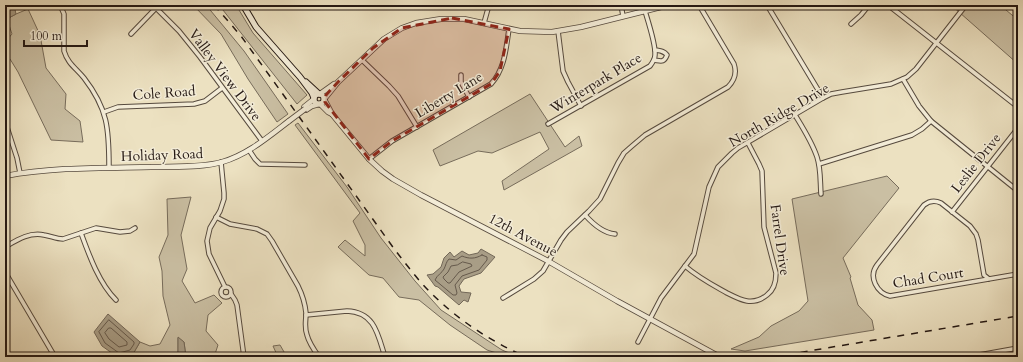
<svg xmlns="http://www.w3.org/2000/svg" width="1023" height="362" font-family="Cardo,serif">
<rect width="100%" height="100%" fill="#ece1c1"/>
<filter id="stains"><feTurbulence type="fractalNoise" baseFrequency=".005" numOctaves="4"/><feColorMatrix values="0 0 0 0 .2 0 0 0 0 .09 0 0 0 0 .02 0 0 0 .5 -.17"/></filter>
<radialGradient id="worn" r=".72"><stop offset=".6" stop-color="#630" stop-opacity="0"/><stop offset="1" stop-color="#630" stop-opacity=".3"/></radialGradient>
<g fill="#cabfa3" stroke="#776c5b">
<path d="M 193,5 L 206,5 L 244,51 L 288,114 L 277,122 L 248,79 L 221,34 Z"/>
<path d="M 219,5 L 236,5 L 253,33 L 307,95 L 297,104 Z"/>
<path d="M 951,5 L 1000,5 L 1018,20 L 1018,64 Z"/>
<path d="M 28,9 L 40,35 L 46,68 L 66,94 L 65,109 L 80,121 L 83,142 L 51,140 L 18,72 L 10,59 L 5,60 L 5,42 L 12,34 L 7,19 L 16,14 Z"/>
<path d="M 530,94 L 565,147 L 579,136 L 582,146 L 504,190 L 502,181 L 549,149 L 540,132 L 492,153 L 478,151 L 440,166 L 433,150 Z"/>
<path d="M 298,123 L 347,187 L 381,238 L 415,281 L 441,310 L 502,350 L 519,357 L 509,357 L 487,350 L 450,325 L 419,300 L 399,297 L 383,278 L 369,275 L 338,247 L 345,240 L 365,256 L 365,245 L 353,221 L 360,213 L 295,125 Z"/>
<path d="M 887,176 L 899,188 L 843,258 L 851,277 L 850,278 L 858,305 L 872,320 L 874,330 L 745,351 L 731,349 L 759,337 L 771,326 L 799,311 L 808,301 L 792,199 Z"/>
<path d="M 191,197 L 181,235 L 187,269 L 182,281 L 195,303 L 214,295 L 222,303 L 208,315 L 206,331 L 218,345 L 214,357 L 186,357 L 184,342 L 178,338 L 178,354 L 177,357 L 135,357 L 133,354 L 140,342 L 150,346 L 160,344 L 170,325 L 163,296 L 162,271 L 159,257 L 168,235 L 167,199 Z"/>
<path d="M 280,345 L 287,357 L 278,357 L 273,346 Z"/>
</g>
<g fill="#a89d86" stroke="#736858">
<path d="M 5,5 L 14,5 L 16,14 L 7,19 L 5,15 Z"/>
<path d="M 481,249 L 495,257 L 481,273 L 464,279 L 459,286 L 461,292 L 471,293 L 468,302 L 464,300 L 459,305 L 438,287 L 435,286 L 427,275 L 433,274 L 441,267 L 444,258 L 450,252 L 454,257 L 462,251 L 469,255 L 478,253 Z"/>
<path d="M 108,314 L 140,342 L 133,354 L 116,356 L 102,346 L 94,332 Z"/>
<path d="M 178,337 L 184,342 L 186,357 L 177,357 L 178,354 Z"/>
</g>
<g fill="none" stroke-linecap="round" stroke-linejoin="round">
<g stroke="#665a4c" stroke-width="1">
<path d="M 482,255 L 487,257 L 487,260 L 479,270 L 462,276 L 455,285 L 457,293 L 456,295 L 453,295 L 435,280 C 437,275 442,273 444,269 C 446,265 446,262 449,259 L 456,260 L 462,256 C 469,259 475,259 482,255 Z"/>
<path d="M 463,262 L 471,264 L 472,266 L 459,272 L 450,283 L 448,283 L 444,279 L 443,277 L 448,272 L 451,266 L 457,265 Z"/>
<path d="M 109,320 L 134,342 L 134,344 L 130,350 L 119,353 L 105,343 L 99,332 Z"/>
<path d="M 109,328 L 111,328 L 127,342 L 127,345 L 119,347 L 109,339 L 105,333 Z"/>
</g>
<defs>
<g id="minor">
<path d="M 60,5 L 64,14 L 64,51 C 68,64 76,68 84,78 C 108,109 109,129 109,167"/>
<path d="M 153,5 L 179,31 L 200,57 L 262,141"/>
<path d="M 621,5 L 623,16"/>
<path d="M 767,5 L 823,98"/>
<path d="M 888,5 L 1018,107"/>
<path d="M 484,23 L 489,5"/>
<path d="M 851,24 L 861,15 L 869,5"/>
<path d="M 558,31 L 563,71 L 568,82 L 581,106"/>
<path d="M 131,34 L 156,8"/>
<path d="M 362,60 L 389,86 L 398,96 L 417,127"/>
<path d="M 654,60 C 661,61 664,63 667,55 C 664,51 661,51 655,50"/>
<path d="M 461,75 L 461,82 L 469,97"/>
<path d="M 903,79 L 919,106 L 931,121 L 1013,187 L 1018,191"/>
<path d="M 104,112 L 118,107 L 194,104 L 205,101 L 222,88"/>
<path d="M 795,115 C 803,128 812,142 817,157 C 821,169 820,182 821,194"/>
<path d="M 5,121 L 17,158 L 20,173"/>
<path d="M 548,124 L 650,66 C 653,62 655,59 655,55 C 656,45 648,21 645,11"/>
<path d="M 249,150 L 255,159 L 260,164 L 305,165"/>
<path d="M 369,159 L 392,141 L 491,84 C 505,69 506,48 509,29"/>
<path d="M 221,162 L 224,193 L 224,199 L 220,211 L 210,228 L 207,241 L 209,254 L 225,287"/>
<path d="M 819,164 L 912,135 L 922,129 L 931,121"/>
<path d="M 952,212 L 1018,128"/>
<path d="M 585,215 C 593,224 603,233 615,234"/>
<path d="M 216,217 L 230,224 L 257,229 L 267,234 L 272,241 L 298,286 C 302,294 305,303 306,313 C 306,321 304,327 307,335 C 309,343 314,350 319,357"/>
<path d="M 81,233 C 89,255 99,283 116,300"/>
<path d="M 5,247 C 17,240 29,232 44,235 C 51,236 56,239 63,239 L 96,228 L 120,232 L 130,231 L 135,228"/>
<path d="M 685,266 C 699,278 711,284 727,293 C 733,296 740,300 747,301 C 754,302 761,300 767,295 C 774,290 776,282 776,273 L 764,227 L 762,171 L 759,164 L 748,143"/>
<path d="M 5,272 L 55,357"/>
<path d="M 989,279 L 984,275 L 978,240 L 976,234 L 970,226 L 941,203 C 935,200 929,201 924,205 L 877,265 C 868,277 877,293 890,296 L 1018,274"/>
<circle cx="226" cy="292" r="5"/>
<path d="M 231,294 L 235,300 L 237,305 L 244,357"/>
<path d="M 503,298 L 534,279 L 543,271 L 561,240 L 567,232 L 589,211 L 600,199 L 618,163 L 624,153 L 632,146 L 645,135 L 728,87 C 735,80 737,73 734,64 L 699,5"/>
<path d="M 306,315 L 347,311 C 375,312 378,335 385,357"/>
<path d="M 638,342 L 661,298 L 694,254 L 709,187 L 718,167 L 732,153 L 738,148 L 823,98 L 831,94 L 842,92 L 891,84 L 907,77 L 916,69 L 966,5"/>
<path d="M 968,357 L 1018,348"/>
</g>
<g id="tertiary">
<path d="M 320,94 L 334,84"/>
<path d="M 325,98 L 338,82 L 384,39 L 402,28 L 416,23 L 441,19 L 464,19 L 520,31 L 552,32 L 581,27 L 669,5"/>
<path d="M 324,99 L 332,114 L 369,159 L 382,171 L 393,179 L 421,195 L 548,261 L 617,301 L 720,357"/>
<path d="M 320,104 L 328,112 L 332,114"/>
<path d="M 305,109 L 306,110 L 312,106 L 319,104"/>
<path d="M 305,109 L 304,107 L 314,99"/>
<path d="M 5,176 C 53,167 103,168 151,167 C 172,166 202,168 222,162 C 247,155 268,137 289,121"/>
</g>
<g id="secondary">
<path d="M 243,5 L 256,27 L 300,77 L 312,93 L 314,98"/>
<path d="M 306,82 L 319,94"/>
<circle cx="319" cy="99" r="5"/>
</g>
</defs>
<use href="#minor" stroke="#564a3e" stroke-width="5.5"/>
<use href="#tertiary" stroke="#564a3e" stroke-width="6"/>
<use href="#secondary" stroke="#241813" stroke-width="7"/>
<use href="#minor" stroke="#f3ecd7" stroke-width="3.5"/>
<use href="#tertiary" stroke="#f3ecd7" stroke-width="4.5"/>
<use href="#secondary" stroke="#f3ecd7" stroke-width="5"/>
<g stroke="#241813" stroke-width="1.5" stroke-dasharray="7 7" stroke-linecap="butt">
<path d="M 214,5 L 241,36 L 395,250 C 406,264 417,279 430,292 C 458,320 490,341 526,357"/>
<path d="M 773,357 L 1018,316"/>
</g>
<defs>
<path id="tertiary-bridge" d="M 289,121 L 305,109"/>
</defs>
<use href="#tertiary-bridge" stroke="#564a3e" stroke-width="6" stroke-linecap="butt"/>
<use href="#tertiary-bridge" stroke="#f3ecd7" stroke-width="4.5"/>
</g>
<path fill="#8f2418" fill-opacity="0.2" stroke="#8f2418" stroke-width="3" stroke-dasharray="8 5" stroke-linejoin="round" d="M 452,18 L 509,29 L 500,71 L 491,84 L 392,141 L 369,159 L 325,102 L 326,95 L 338,82 L 373,48 L 402,28 Z"/>
<g text-anchor="middle" dominant-baseline="central" stroke-width="3" stroke-linejoin="round" paint-order="stroke">
<g font-size="14" fill="#241813" stroke="#f3ecd7">
<text transform="translate(225 75) rotate(53)">Valley View Drive</text>
<text transform="translate(596 83) rotate(-31)">Winterpark Place</text>
<text transform="translate(164 93) rotate(-4)">Cole Road</text>
<text transform="translate(449 95) rotate(-31)">Liberty Lane</text>
<text transform="translate(779 115) rotate(-30)">North Ridge Drive</text>
<text transform="translate(162 155) rotate(-2)">Holiday Road</text>
<text transform="translate(976 163) rotate(-52)">Leslie Drive</text>
<text transform="translate(523 235) rotate(28)">12th Avenue</text>
<text transform="translate(780 240) rotate(82)">Farrel Drive</text>
<text transform="translate(928 278) rotate(-9)">Chad Court</text>
</g>
</g>
<rect width="1023" height="362" fill="none" stroke="#ece1c1" stroke-width="20"/>
<rect x="6" y="6" width="1011" height="350" fill="none" stroke="#241813" stroke-width="2"/>
<rect x="10" y="10" width="1003" height="342" fill="none" stroke="#241813"/>
<path d="M24 40v6h63v-6" fill="none" stroke="#241813" stroke-width="2"/>
<text x="30" y="40" font-size="12" fill="#241813" stroke="#f3ecd7" stroke-width="3" paint-order="stroke">100 m</text>
<rect width="100%" height="100%" filter="url(#stains)"/>
<rect width="100%" height="100%" fill="url(#worn)"/>
</svg>
